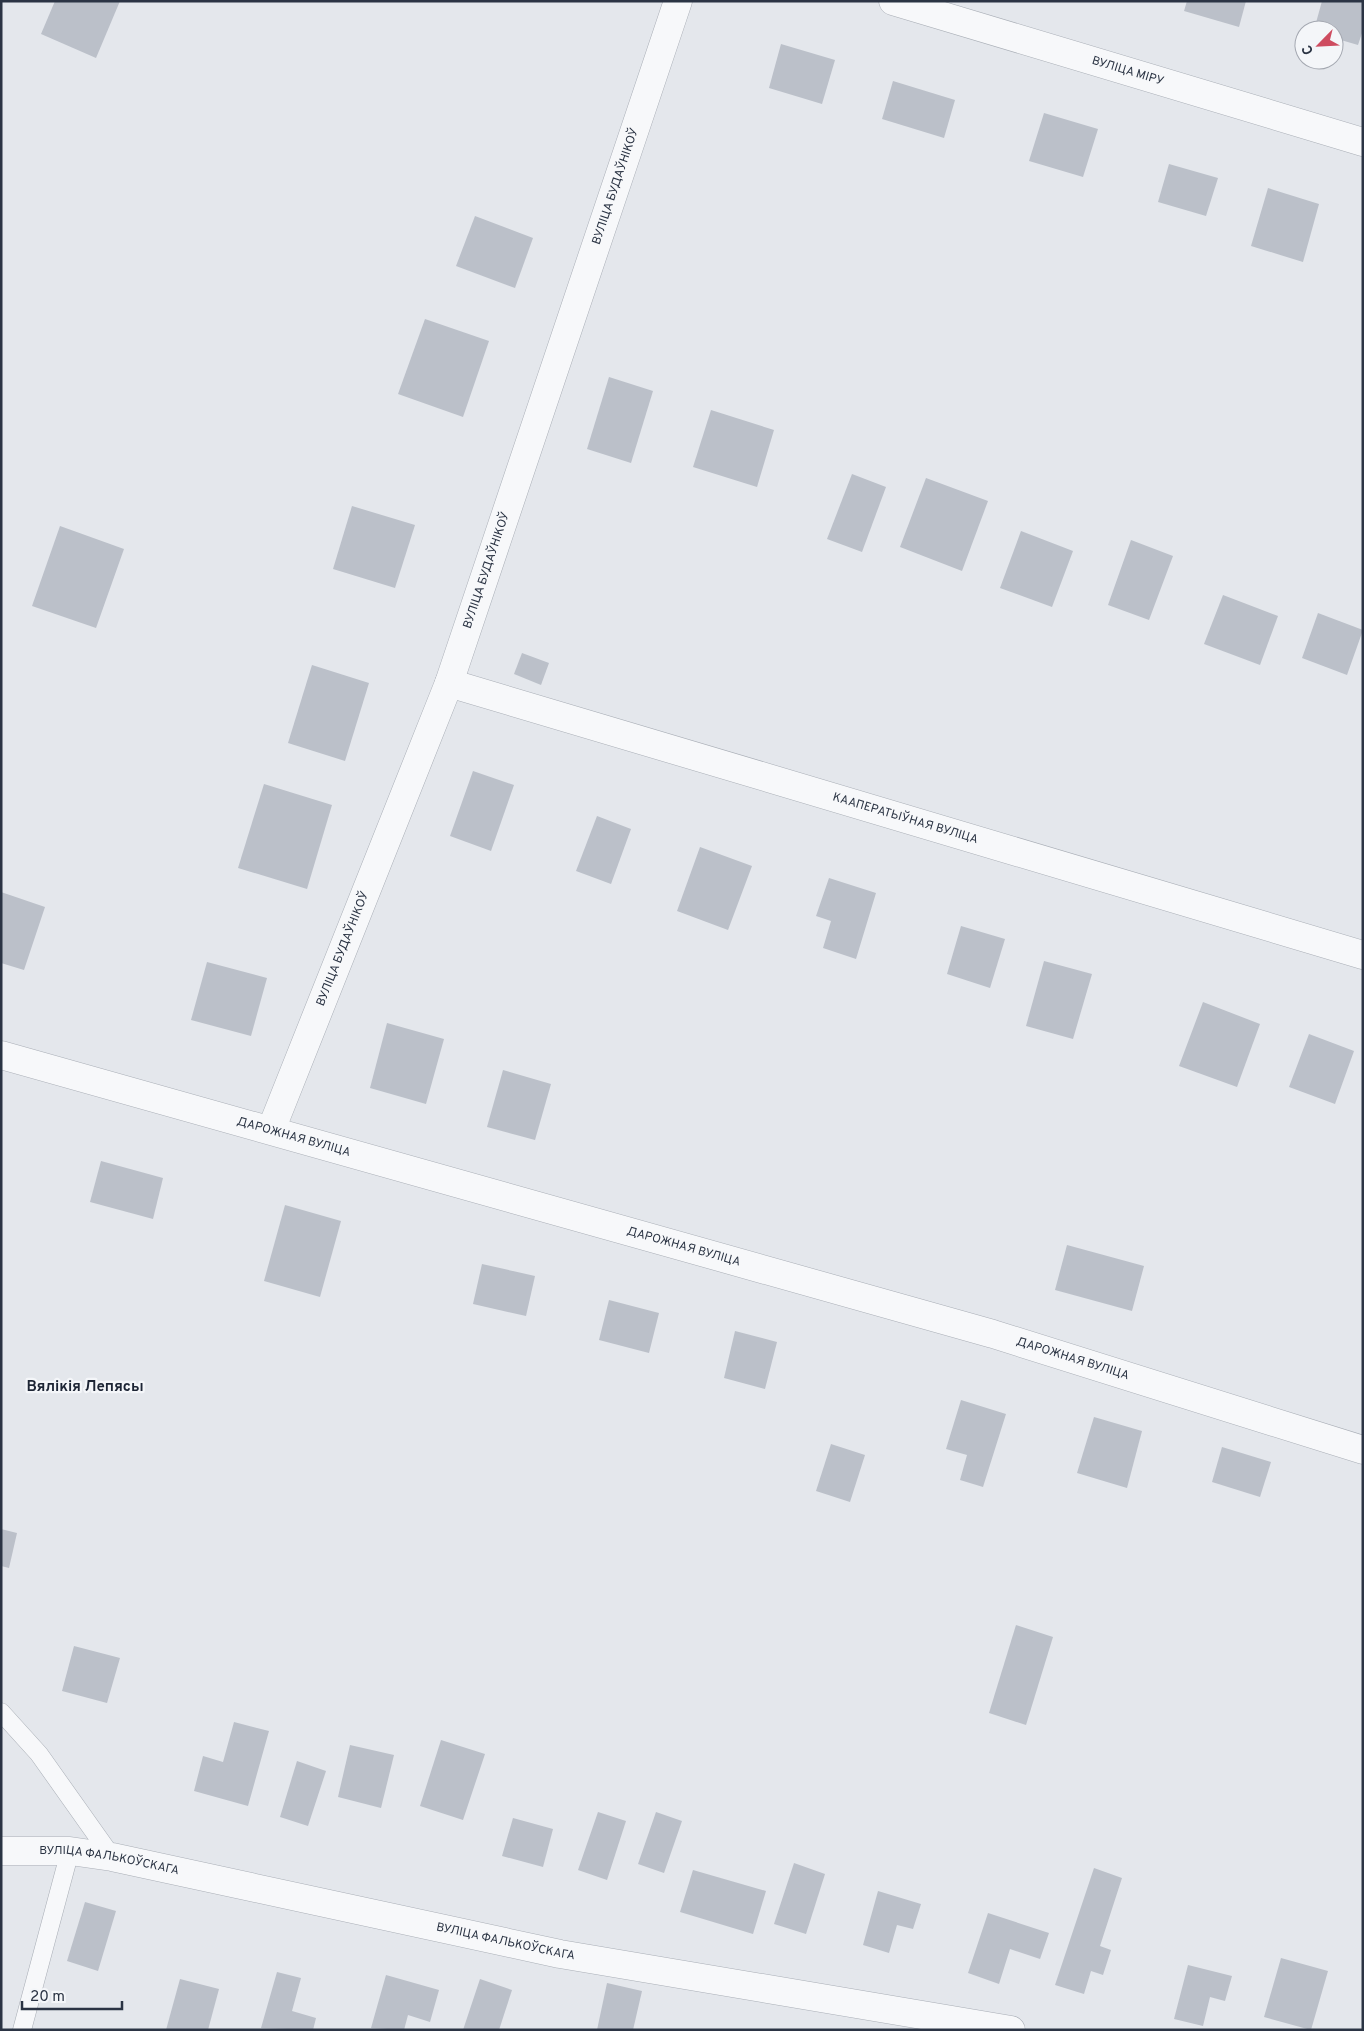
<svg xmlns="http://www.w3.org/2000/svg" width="1364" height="2031" font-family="Overpass,sans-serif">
<rect width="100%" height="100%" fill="#e4e7ec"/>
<g fill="#bbc0c9">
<path d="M 55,1 L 120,1 L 96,58 L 41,34 Z"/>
<path d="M 1187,1 L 1246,1 L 1239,27 L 1184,11 Z"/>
<path d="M 1322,1 L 1363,1 L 1363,30 L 1358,45 L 1334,38 L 1334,30 L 1314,30 Z"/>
<path d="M 781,44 L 835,60 L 822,104 L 769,88 Z"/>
<path d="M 893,81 L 955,100 L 944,138 L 882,119 Z"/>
<path d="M 1044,113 L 1098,129 L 1083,177 L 1029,161 Z"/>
<path d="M 1169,164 L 1218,178 L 1206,216 L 1158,202 Z"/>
<path d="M 1268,188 L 1319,204 L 1303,262 L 1251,246 Z"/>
<path d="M 475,216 L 533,238 L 515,288 L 456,266 Z"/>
<path d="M 425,319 L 489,341 L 463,417 L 398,394 Z"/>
<path d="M 609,377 L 653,391 L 631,463 L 587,449 Z"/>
<path d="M 711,410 L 774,430 L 757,487 L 693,467 Z"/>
<path d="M 852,474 L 886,487 L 862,552 L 827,539 Z"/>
<path d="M 926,478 L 988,501 L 962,571 L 900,547 Z"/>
<path d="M 352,506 L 415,525 L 395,588 L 333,569 Z"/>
<path d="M 60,526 L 124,549 L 96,628 L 32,606 Z"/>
<path d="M 1021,531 L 1073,551 L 1052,607 L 1000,588 Z"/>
<path d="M 1131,540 L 1173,556 L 1149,620 L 1108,605 Z"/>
<path d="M 1223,595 L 1278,616 L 1260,665 L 1204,644 Z"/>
<path d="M 1318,613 L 1363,630 L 1347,675 L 1302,658 Z"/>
<path d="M 522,653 L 549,663 L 541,685 L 514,674 Z"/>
<path d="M 312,665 L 369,683 L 345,761 L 288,743 Z"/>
<path d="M 473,771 L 514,785 L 491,851 L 450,836 Z"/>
<path d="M 264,784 L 332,805 L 307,889 L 238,868 Z"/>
<path d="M 597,816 L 631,829 L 611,884 L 576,871 Z"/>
<path d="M 700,847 L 752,866 L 728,930 L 677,911 Z"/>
<path d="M 829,878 L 876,893 L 856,959 L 823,948 L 831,921 L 816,916 Z"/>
<path d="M 1,892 L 45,907 L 24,970 L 1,963 Z"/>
<path d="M 961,926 L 1005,939 L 990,988 L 947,974 Z"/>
<path d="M 1044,961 L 1092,974 L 1073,1039 L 1026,1026 Z"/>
<path d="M 207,962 L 267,978 L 251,1036 L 191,1020 Z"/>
<path d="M 1203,1002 L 1260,1024 L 1237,1087 L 1179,1066 Z"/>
<path d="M 387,1023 L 444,1039 L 426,1104 L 370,1088 Z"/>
<path d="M 1309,1034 L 1354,1051 L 1335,1104 L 1289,1087 Z"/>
<path d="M 503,1070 L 551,1084 L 535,1140 L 487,1127 Z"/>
<path d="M 101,1161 L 163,1178 L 153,1219 L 90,1202 Z"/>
<path d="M 285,1205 L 341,1221 L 320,1297 L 264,1281 Z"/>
<path d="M 1067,1245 L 1144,1266 L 1132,1311 L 1055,1290 Z"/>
<path d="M 482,1264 L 535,1276 L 526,1316 L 473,1304 Z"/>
<path d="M 609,1300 L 659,1313 L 649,1353 L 599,1340 Z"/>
<path d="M 735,1331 L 777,1342 L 765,1389 L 724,1378 Z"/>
<path d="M 961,1400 L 1006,1414 L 983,1487 L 960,1480 L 967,1455 L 946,1449 Z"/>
<path d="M 1094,1417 L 1142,1431 L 1127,1488 L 1077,1473 Z"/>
<path d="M 831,1444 L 865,1455 L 850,1502 L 816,1491 Z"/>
<path d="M 1222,1447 L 1271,1462 L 1260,1497 L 1212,1482 Z"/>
<path d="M 1,1529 L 17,1533 L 9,1568 L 1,1566 Z"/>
<path d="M 1016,1625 L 1053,1637 L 1026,1725 L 989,1713 Z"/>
<path d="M 74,1646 L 120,1658 L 107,1703 L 62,1691 Z"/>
<path d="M 234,1722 L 269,1731 L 248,1806 L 194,1791 L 203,1756 L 223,1762 Z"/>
<path d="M 441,1740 L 485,1754 L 463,1820 L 420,1806 Z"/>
<path d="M 350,1745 L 394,1755 L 381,1808 L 338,1797 Z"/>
<path d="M 297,1761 L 326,1771 L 308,1826 L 280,1817 Z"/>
<path d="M 598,1812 L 626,1821 L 607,1880 L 578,1870 Z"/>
<path d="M 656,1812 L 682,1821 L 664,1873 L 638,1864 Z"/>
<path d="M 513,1818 L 553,1829 L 543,1867 L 502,1856 Z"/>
<path d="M 794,1863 L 825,1874 L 806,1934 L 774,1924 Z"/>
<path d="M 1094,1868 L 1122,1878 L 1100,1946 L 1111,1950 L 1103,1975 L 1091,1971 L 1084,1994 L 1055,1985 Z"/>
<path d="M 693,1870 L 766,1891 L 753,1934 L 680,1912 Z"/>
<path d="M 878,1891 L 921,1904 L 913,1929 L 897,1925 L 889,1953 L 863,1945 Z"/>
<path d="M 85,1902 L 116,1911 L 98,1971 L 67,1961 Z"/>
<path d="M 988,1913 L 1049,1933 L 1040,1959 L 1010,1949 L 999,1984 L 968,1973 Z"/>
<path d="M 1281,1958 L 1328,1971 L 1311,2030 L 1264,2017 Z"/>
<path d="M 1188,1965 L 1232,1976 L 1225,2001 L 1210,1997 L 1203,2026 L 1174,2019 Z"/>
<path d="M 277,1972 L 301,1978 L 292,2011 L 316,2018 L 313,2030 L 261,2028 Z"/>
<path d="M 386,1975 L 439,1990 L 430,2022 L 408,2015 L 404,2030 L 371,2028 Z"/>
<path d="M 180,1979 L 219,1989 L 208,2030 L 166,2030 Z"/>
<path d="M 480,1979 L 512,1990 L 499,2030 L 463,2030 Z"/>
<path d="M 607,1983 L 642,1991 L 633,2030 L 597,2030 Z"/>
</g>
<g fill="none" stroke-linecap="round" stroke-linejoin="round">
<defs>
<g id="lane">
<path d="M 1,1712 L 39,1754 L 112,1857"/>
<path d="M 22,2030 L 70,1851"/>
</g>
<g id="street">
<path id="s1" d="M 893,1 L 1363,142"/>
<path id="s2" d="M 449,683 L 1363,955"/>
<path id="s3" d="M 1,1055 L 993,1334 L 1363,1450"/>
<path id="s4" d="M 271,1130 L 449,683 L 678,1"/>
<path id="s5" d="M 1,1851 L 70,1851 L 112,1857 L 560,1954 L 1011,2030"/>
</g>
</defs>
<use href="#lane" stroke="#a9aeb6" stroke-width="19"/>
<use href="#street" stroke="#a9aeb6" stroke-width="29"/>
<use href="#lane" stroke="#f7f8fa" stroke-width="18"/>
<use href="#street" stroke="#f7f8fa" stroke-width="28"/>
</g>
<g text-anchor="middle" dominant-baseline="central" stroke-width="4.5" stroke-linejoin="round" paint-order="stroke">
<g font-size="12" fill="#2b3444" stroke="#f4f6f9">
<text stroke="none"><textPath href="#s1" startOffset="245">ВУЛІЦА МІРУ</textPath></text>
<text stroke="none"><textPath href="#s4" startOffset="1005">ВУЛІЦА БУДАЎНІКОЎ</textPath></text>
<text stroke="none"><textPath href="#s4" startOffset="600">ВУЛІЦА БУДАЎНІКОЎ</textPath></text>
<text stroke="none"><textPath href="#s2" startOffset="476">КААПЕРАТЫЎНАЯ ВУЛІЦА</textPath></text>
<text stroke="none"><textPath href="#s4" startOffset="195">ВУЛІЦА БУДАЎНІКОЎ</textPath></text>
<text stroke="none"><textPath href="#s3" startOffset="304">ДАРОЖНАЯ ВУЛІЦА</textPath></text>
<text stroke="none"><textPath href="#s3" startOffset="709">ДАРОЖНАЯ ВУЛІЦА</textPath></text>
<text stroke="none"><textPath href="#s3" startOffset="1114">ДАРОЖНАЯ ВУЛІЦА</textPath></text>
<text stroke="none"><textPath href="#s5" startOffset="109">ВУЛІЦА ФАЛЬКОЎСКАГА</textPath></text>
<text stroke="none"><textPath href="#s5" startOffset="514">ВУЛІЦА ФАЛЬКОЎСКАГА</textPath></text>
</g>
<g font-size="15" font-weight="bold" fill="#1d2535" stroke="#f4f6f9">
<text x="85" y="1387">Вялікія Лепясы</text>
</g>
</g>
<rect width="1364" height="2031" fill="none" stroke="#2b3444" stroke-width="5"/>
<g transform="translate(1319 45) rotate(246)"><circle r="24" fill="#f4f6f9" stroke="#a4a8b1"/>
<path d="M0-4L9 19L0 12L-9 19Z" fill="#ce4c60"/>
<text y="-8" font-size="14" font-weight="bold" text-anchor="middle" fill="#2b3444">С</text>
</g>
<path d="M22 2001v8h100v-8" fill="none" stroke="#2b3444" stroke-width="2.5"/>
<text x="30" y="2001" font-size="15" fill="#2b3444" stroke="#f4f6f9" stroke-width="4" paint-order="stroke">20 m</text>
</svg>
